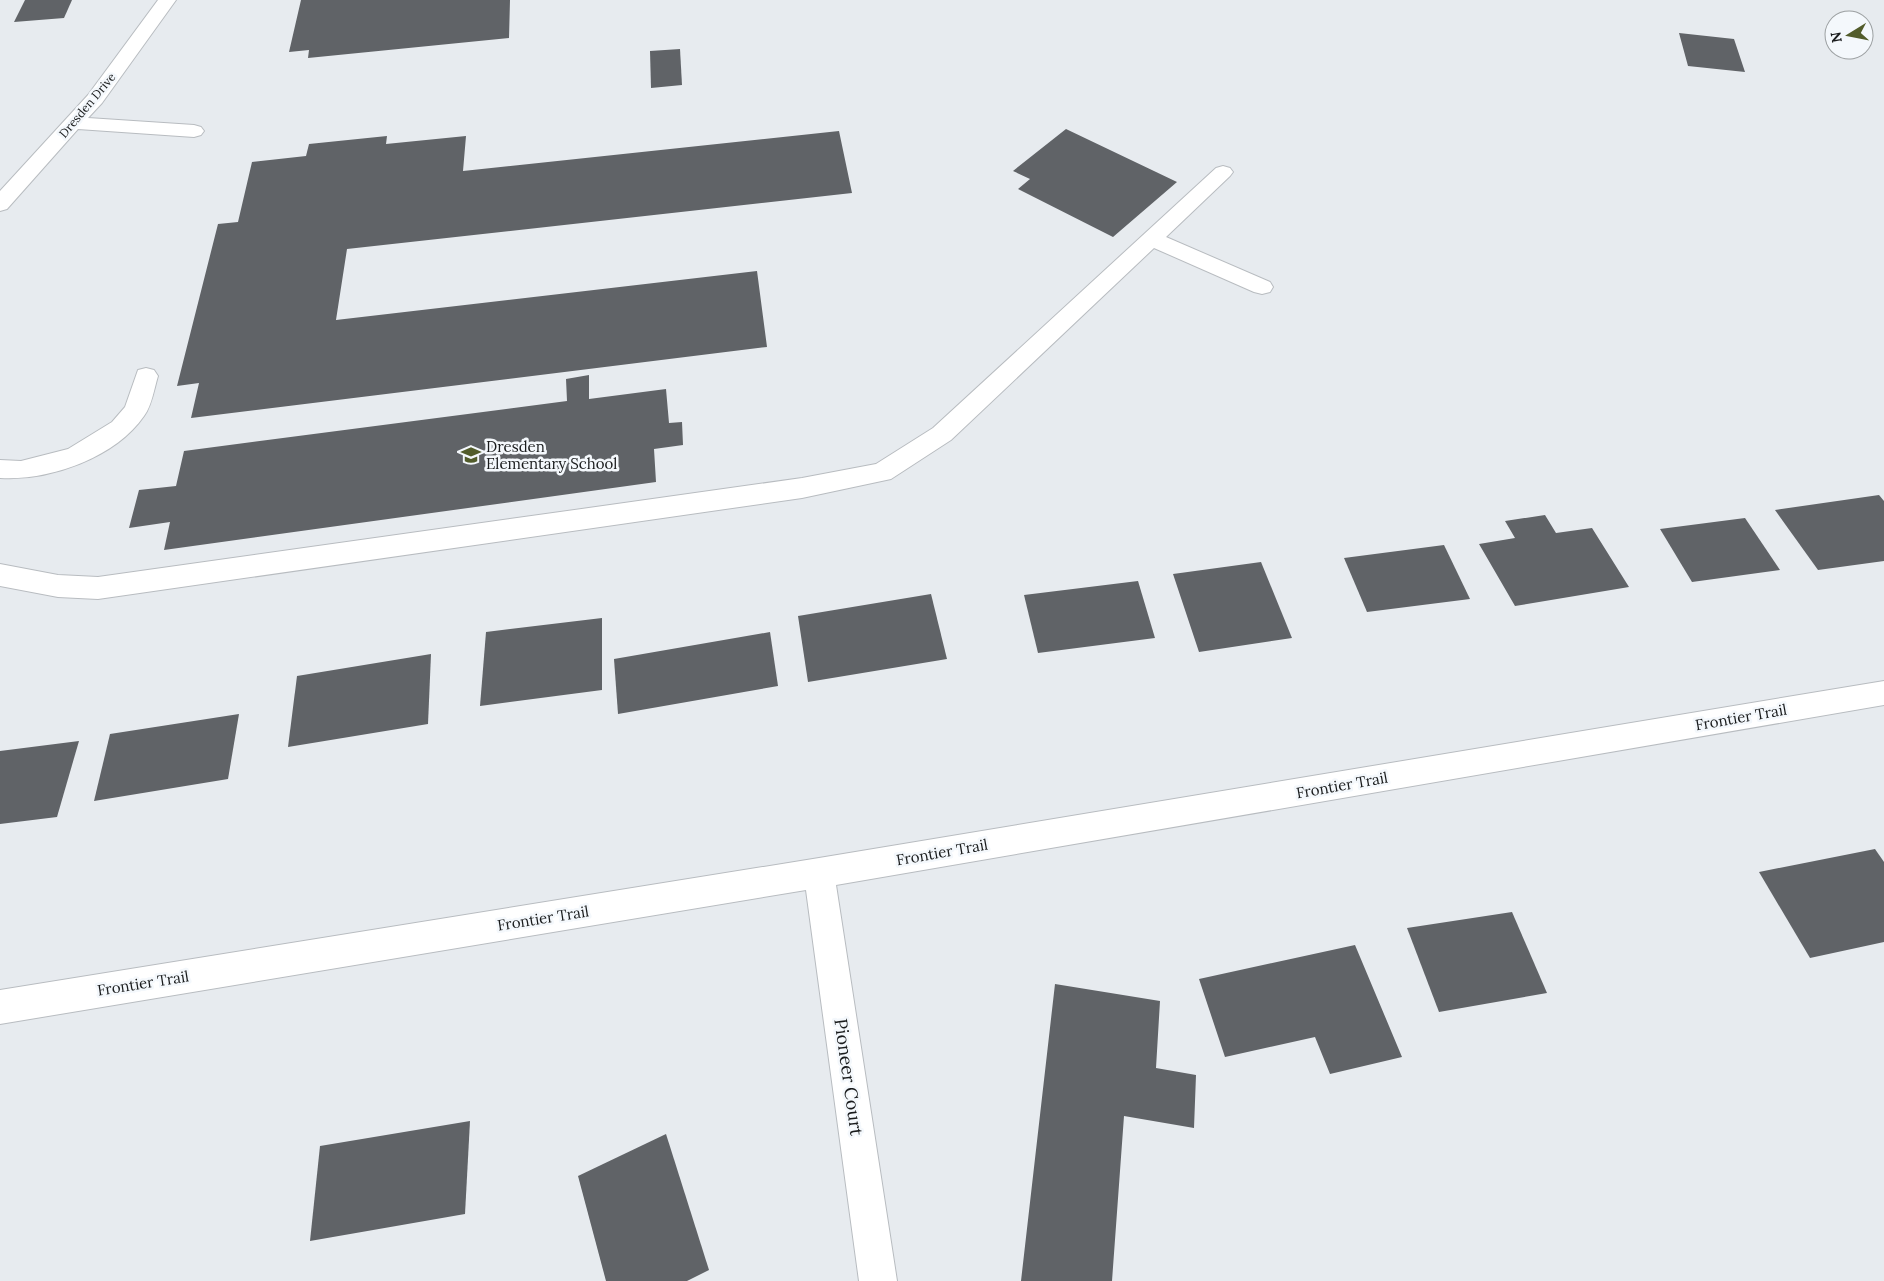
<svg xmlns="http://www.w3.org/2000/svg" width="1884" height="1281" font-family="Lora,serif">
<rect width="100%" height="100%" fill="#e7ebef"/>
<g fill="#606367">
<path d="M 25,0 L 72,0 L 64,18 L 14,22 Z"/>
<path d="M 301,0 L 510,0 L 509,38 L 308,58 L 309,50 L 289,52 Z"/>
<path d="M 1679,33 L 1734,39 L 1745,72 L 1688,66 Z"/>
<path d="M 680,49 L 682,85 L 651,88 L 650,51 Z"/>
<path d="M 1066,129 L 1177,182 L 1113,237 L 1018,189 L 1030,179 L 1013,171 Z"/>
<path d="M 839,131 L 852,193 L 347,249 L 336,320 L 757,271 L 767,347 L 191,418 L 199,383 L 177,386 L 218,224 L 238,222 L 252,162 L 306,156 L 309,144 L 387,136 L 386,144 L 466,136 L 463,171 Z"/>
<path d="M 589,375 L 589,399 L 666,389 L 669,423 L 682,422 L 683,445 L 654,449 L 656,482 L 164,550 L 170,522 L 129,528 L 139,490 L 176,486 L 184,451 L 567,401 L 566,379 Z"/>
<path d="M 1879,495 L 1884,501 L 1884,561 L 1818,570 L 1775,510 Z"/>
<path d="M 1545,515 L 1556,533 L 1592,528 L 1629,587 L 1515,606 L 1479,544 L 1515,538 L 1505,521 Z"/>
<path d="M 1745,518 L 1780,570 L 1692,582 L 1660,529 Z"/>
<path d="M 1444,545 L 1470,599 L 1367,612 L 1344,558 Z"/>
<path d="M 1261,562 L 1292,638 L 1199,652 L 1173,574 Z"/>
<path d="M 1138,581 L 1155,638 L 1038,653 L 1024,595 Z"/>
<path d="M 931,594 L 947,659 L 808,682 L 798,616 Z"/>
<path d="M 602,618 L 602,690 L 480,706 L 486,632 Z"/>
<path d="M 770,632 L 778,686 L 618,714 L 614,659 Z"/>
<path d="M 431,654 L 428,724 L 288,747 L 297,676 Z"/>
<path d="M 239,714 L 228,779 L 94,801 L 110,734 Z"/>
<path d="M 79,741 L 57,817 L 0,824 L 0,751 Z"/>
<path d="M 1875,849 L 1884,862 L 1884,942 L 1810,958 L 1759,872 Z"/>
<path d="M 1512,912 L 1547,993 L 1439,1012 L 1407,928 Z"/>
<path d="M 1355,945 L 1402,1057 L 1330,1074 L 1315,1037 L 1225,1057 L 1199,979 Z"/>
<path d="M 1055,984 L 1160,1001 L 1156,1068 L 1196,1075 L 1194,1128 L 1124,1116 L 1112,1281 L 1021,1281 Z"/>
<path d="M 470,1121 L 465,1214 L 310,1241 L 320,1146 Z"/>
<path d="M 666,1134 L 709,1270 L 687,1281 L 606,1281 L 578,1176 Z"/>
</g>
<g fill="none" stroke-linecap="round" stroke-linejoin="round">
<defs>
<g id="minor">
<path d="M 158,0 L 176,0 L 102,103 L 88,118 L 194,125 L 201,127 L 204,131 L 201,135 L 194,137 L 78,129 L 7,209 L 0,211 L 0,191 L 88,95 Z"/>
<path d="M 1223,166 L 1230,168 L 1233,172 L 1230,176 L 1166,237 L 1270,282 L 1273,287 L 1270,292 L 1262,294 L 1254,292 L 1154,248 L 951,440 L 891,479 L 802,498 L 98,599 L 58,597 L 0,586 L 0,564 L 58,575 L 98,577 L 802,478 L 876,464 L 933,428 L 1216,168 Z"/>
<path d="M 146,368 L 154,370 L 158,376 C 154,389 152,405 144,416 C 115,458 49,481 0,478 L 0,460 L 21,461 L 68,449 L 112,422 L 125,407 L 138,370 Z"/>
<path d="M 1884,681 L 1884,705 L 836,885 L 897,1281 L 859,1281 L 806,890 L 0,1024 L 0,990 L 819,858 Z"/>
</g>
</defs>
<use href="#minor" stroke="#b8bcc0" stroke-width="2"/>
<use href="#minor" fill="#fff" fill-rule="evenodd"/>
</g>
<defs>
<symbol id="school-bare" viewBox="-9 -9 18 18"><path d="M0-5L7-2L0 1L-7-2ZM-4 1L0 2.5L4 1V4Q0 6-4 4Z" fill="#525c2b" stroke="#f4f8fc" stroke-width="2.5" paint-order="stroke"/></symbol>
</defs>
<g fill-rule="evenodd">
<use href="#school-bare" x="457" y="441" width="28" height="28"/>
</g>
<g text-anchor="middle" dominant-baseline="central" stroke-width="5" stroke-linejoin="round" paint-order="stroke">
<g font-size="12" fill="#191b1c" stroke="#f4f8fc">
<text transform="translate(87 105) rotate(-50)">Dresden Drive</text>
</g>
<g font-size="15" fill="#191b1c" stroke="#f4f8fc" text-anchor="start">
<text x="486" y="446">Dresden<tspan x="486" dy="17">Elementary School</tspan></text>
</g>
<g font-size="15" fill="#191b1c" stroke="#f4f8fc">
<text transform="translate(1741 717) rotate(-10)">Frontier Trail</text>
<text transform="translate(1342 785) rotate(-10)">Frontier Trail</text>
<text transform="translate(942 852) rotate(-10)">Frontier Trail</text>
<text transform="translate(543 918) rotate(-9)">Frontier Trail</text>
<text transform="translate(143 983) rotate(-9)">Frontier Trail</text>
</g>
<g font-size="18" fill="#191b1c" stroke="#f4f8fc">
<text transform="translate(849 1077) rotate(82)">Pioneer Court</text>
</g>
</g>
<g transform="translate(1849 35) rotate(260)"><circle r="24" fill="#f4f8fc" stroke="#9ca0a2"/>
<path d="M0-4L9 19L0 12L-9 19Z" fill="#525c2b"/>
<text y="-8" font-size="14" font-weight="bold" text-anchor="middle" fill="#191b1c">N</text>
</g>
</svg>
